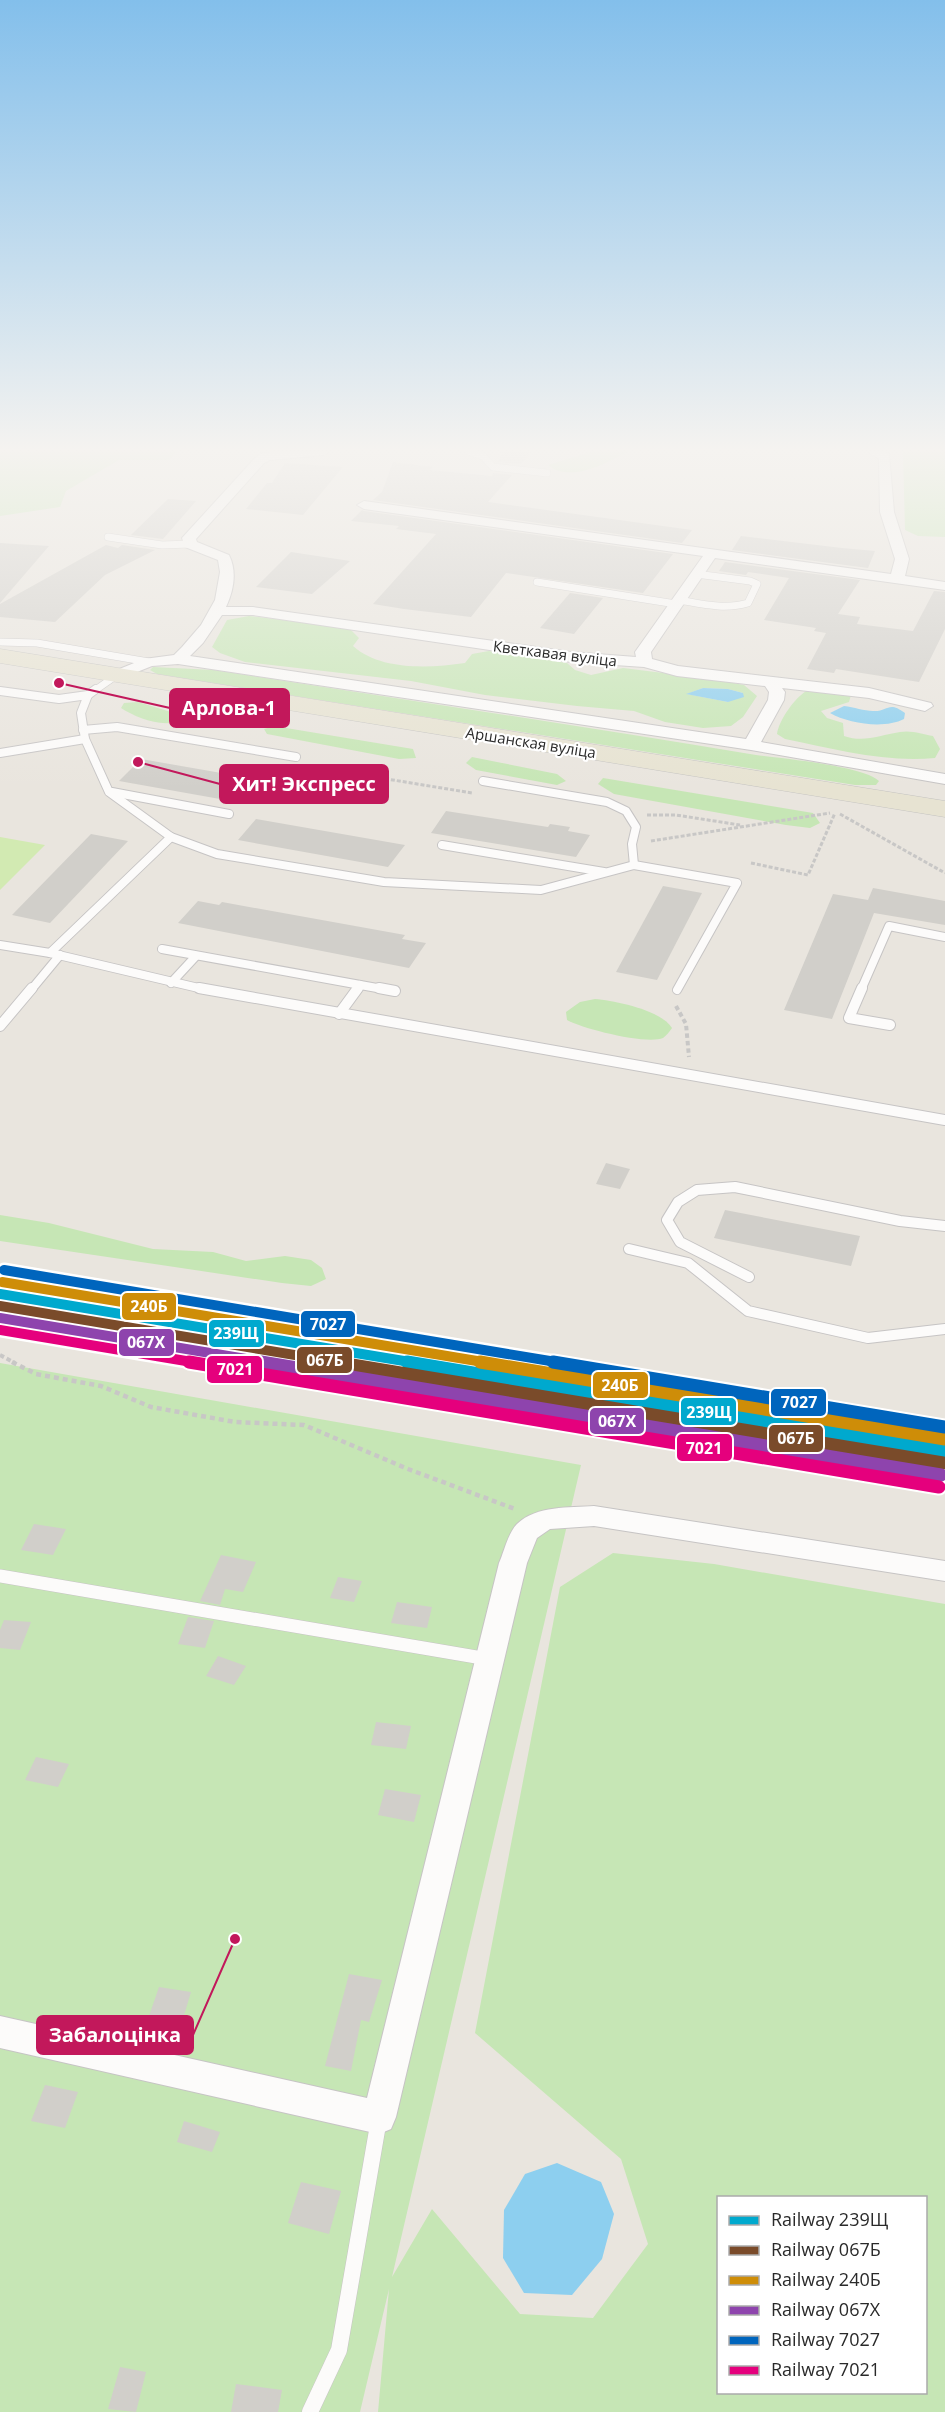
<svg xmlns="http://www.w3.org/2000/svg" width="945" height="2412" font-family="'Open Sans',sans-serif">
<rect width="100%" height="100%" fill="#e9e5de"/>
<g fill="#c6e6b5" fill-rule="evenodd">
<path d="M 0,451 L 178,451 L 168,460 L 119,460 L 66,491 L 60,507 L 0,516 Z"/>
<path d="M 594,451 L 628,451 C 606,464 570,483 548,465 Z"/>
<path d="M 903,451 L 945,451 L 945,537 L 918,536 L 905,530 Z"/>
<path d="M 249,616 L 349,628 L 359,638 L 353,646 C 381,671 430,668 465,663 L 472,654 L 489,651 L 567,663 L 575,670 L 591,675 L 623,668 L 712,679 L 744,685 L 757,696 L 743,717 L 731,726 L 703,728 L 665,722 L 634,711 L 577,706 L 485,695 L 411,681 L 245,662 L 220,653 L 212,647 L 227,620 ZM 703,688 L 728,689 L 743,693 L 728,702 L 687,694 Z"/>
<path d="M 153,667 L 214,670 C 395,698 575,725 756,755 C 780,758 864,766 879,781 L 876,785 L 855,785 L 157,674 L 150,670 Z"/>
<path d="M 808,690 L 851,695 L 849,702 L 821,711 L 827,718 L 843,723 L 844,736 C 864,743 880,735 900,732 C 911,730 923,734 933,736 L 940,749 L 935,758 C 886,763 834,749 785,739 L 777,734 C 779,720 795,697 808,690 Z"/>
<path d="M 138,702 L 171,712 L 179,721 C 161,728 135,717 121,708 L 124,703 Z"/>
<path d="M 274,726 L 413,749 L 416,758 L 399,759 L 267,734 L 264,729 Z"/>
<path d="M 472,757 L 557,774 L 566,781 L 557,785 L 476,770 L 466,763 Z"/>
<path d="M 603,778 L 813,813 L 820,823 L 810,828 L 786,825 L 614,794 L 598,784 Z"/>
<path d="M 595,999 C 616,1001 661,1010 672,1028 C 670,1031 666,1036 663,1038 C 647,1045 583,1029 567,1020 L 566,1012 L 580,1002 Z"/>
<path d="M 0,1215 L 49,1223 L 153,1249 L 213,1252 L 246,1261 L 285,1256 L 311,1260 L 322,1268 L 326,1279 L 311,1286 L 282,1283 L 0,1241 Z"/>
<path d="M 0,1363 L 581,1465 L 392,2277 L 432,2209 L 520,2314 L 593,2318 L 648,2244 L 621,2159 L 475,2033 L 560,1587 L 613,1553 L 714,1564 L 945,1604 L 945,2412 L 378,2412 L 389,2289 L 360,2412 L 0,2412 ZM 718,2198 L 926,2198 L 926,2392 L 718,2392 Z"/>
</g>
<path fill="#d2eab2" d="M 0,837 L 45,845 L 0,890 Z"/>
<g fill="#8dcfef">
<path d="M 703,688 L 728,689 L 743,693 L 744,697 L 728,702 L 686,694 Z"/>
<path d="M 844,706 C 854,707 864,711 873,711 C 888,712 888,700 905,713 L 904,719 C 885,729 849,724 830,713 Z"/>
<path d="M 557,2163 L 601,2182 L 614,2214 L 602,2259 L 572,2295 L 524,2293 L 503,2258 L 504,2210 L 525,2174 Z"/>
</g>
<g fill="#d1cfca">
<path d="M 503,451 L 532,451 L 521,464 L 498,462 Z"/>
<path d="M 393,462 L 433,467 L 430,470 L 492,476 L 493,473 L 512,475 L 488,502 L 692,530 L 682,543 L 373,500 L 382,492 Z"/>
<path d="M 285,463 L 343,467 L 303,515 L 246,509 L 267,483 L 272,483 Z"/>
<path d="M 168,499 L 196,501 L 163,539 L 131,535 Z"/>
<path d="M 362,510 L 364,511 L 673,554 L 643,593 L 506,573 L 471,617 L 404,609 L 373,604 L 436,534 L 396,529 L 399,526 L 351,521 Z"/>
<path d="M 741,536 L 842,548 L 875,551 L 868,568 L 732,550 Z"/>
<path d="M 0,543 L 49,546 L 0,603 Z"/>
<path d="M 106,545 L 118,548 L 122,545 L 155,550 L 105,575 L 55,622 L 0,617 L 0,604 Z"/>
<path d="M 291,552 L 350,561 L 312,594 L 256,587 Z"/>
<path d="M 725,562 L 860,580 L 838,614 L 860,617 L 857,624 L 913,631 L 934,591 L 945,592 L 945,629 L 919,682 L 836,669 L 834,673 L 807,669 L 826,633 L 814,631 L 816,628 L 764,620 L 789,578 L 748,572 L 746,575 L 719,571 Z"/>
<path d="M 570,593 L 603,598 L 574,634 L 540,628 Z"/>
<path d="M 141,759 L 250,778 L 268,782 L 248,804 L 119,781 Z"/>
<path d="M 446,811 L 548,827 L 550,824 L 570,827 L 568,831 L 590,835 L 576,857 L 431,833 Z"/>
<path d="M 256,819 L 405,845 L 388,867 L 238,840 Z"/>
<path d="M 91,834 L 128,841 L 50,923 L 12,915 Z"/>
<path d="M 663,886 L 702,893 L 657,980 L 616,972 Z"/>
<path d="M 873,888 L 945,901 L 945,925 L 874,913 L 832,1019 L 784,1010 L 833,894 L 868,900 Z"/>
<path d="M 198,901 L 219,905 L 222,902 L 405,935 L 402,939 L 426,943 L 409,968 L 178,923 Z"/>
<path d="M 606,1163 L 630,1169 L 620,1189 L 596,1184 Z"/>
<path d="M 725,1210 L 860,1236 L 851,1266 L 714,1238 Z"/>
<path d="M 34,1524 L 66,1529 L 53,1555 L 21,1550 Z"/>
<path d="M 221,1555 L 256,1562 L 243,1592 L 225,1589 L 220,1605 L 200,1601 Z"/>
<path d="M 338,1577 L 362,1581 L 354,1602 L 330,1598 Z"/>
<path d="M 397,1602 L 432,1607 L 427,1628 L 391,1623 Z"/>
<path d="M 188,1617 L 214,1621 L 205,1648 L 178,1644 Z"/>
<path d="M 4,1620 L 31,1622 L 20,1650 L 0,1648 L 0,1630 Z"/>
<path d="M 218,1656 L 246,1666 L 234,1685 L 206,1676 Z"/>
<path d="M 376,1722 L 411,1726 L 406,1749 L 371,1745 Z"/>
<path d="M 36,1757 L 69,1764 L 58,1787 L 25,1780 Z"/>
<path d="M 385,1789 L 421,1795 L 414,1822 L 378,1815 Z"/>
<path d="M 349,1974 L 382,1980 L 369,2022 L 361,2020 L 351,2071 L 325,2066 Z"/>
<path d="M 159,1987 L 191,1992 L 182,2022 L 149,2016 Z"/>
<path d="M 45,2085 L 78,2092 L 65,2128 L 31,2121 Z"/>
<path d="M 184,2121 L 220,2132 L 212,2152 L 177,2142 Z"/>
<path d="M 301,2182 L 341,2191 L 329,2234 L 288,2223 Z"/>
<path d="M 120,2367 L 146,2372 L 136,2412 L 108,2409 Z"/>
<path d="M 236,2384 L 282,2390 L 278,2412 L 231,2412 Z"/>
</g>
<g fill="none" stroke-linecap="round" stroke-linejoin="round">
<defs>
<g id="service-far4">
<path d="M 468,451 L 483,456 L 493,467 L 547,473"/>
<path d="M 108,537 L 162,545 L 190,544"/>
<path d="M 537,582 L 676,604"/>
<path d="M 679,600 C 702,604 725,610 748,603 L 757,584 L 750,581 L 696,574"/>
<path d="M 0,642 L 37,643 L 149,662"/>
<path d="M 94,691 L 117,675"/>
</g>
<g id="service-far3">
<path d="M 96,689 L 88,695 L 81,713 L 85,739 L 109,792 L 171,837 L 217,854 L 384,882 L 541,890 L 634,865 L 737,883 L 677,990"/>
<path d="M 0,691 L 59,699 L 88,695"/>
<path d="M 83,730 L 117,727 L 296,757"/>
<path d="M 0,753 L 85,739"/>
<path d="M 483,781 L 607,802 L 626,811 L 636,827 L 632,844 L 634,865"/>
<path d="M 112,792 L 229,814"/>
<path d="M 442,845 L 604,872"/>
<path d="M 0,945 L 50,953 L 207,990"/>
<path d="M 162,949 L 388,990"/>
<path d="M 50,953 L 171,837"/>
<path d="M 171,983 L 196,956"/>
<path d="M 31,990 L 60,955"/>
<path d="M 357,990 L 360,985"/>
<path d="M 861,990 L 889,926 L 945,937"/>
</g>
<g id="service-far2">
<path d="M 199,988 L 945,1120"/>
<path d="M 379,988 L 395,991"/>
<path d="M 862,988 L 849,1018 L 890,1025"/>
<path d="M 339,1014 L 358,988"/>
<path d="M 0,1026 L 32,988"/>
<path d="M 629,1249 L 688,1263 L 748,1311 L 868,1338 L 945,1329"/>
<path d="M 749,1277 L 680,1242 L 667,1220 L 678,1202 L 697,1190 L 735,1187 L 900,1221 L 945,1226"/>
</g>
<path id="service-far1" d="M 0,1576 L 488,1659"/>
<path id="service" d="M 310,2412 L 339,2350 L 379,2119"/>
<g id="minor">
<path d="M 280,451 L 330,451 L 324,455 L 270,460 L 264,463 L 196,539 L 197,542 L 229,555 C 237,571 234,590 226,607 L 253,607 L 571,652 L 636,657 L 635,652 L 703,556 L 364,509 L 357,505 L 364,501 L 891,574 L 895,559 L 880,512 L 879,459 L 867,451 L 883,451 L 889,454 L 894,512 L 909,559 L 905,576 L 945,582 L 945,590 L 715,558 L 651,652 L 652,659 L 678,666 L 869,688 L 931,703 L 933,706 L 925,711 L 869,698 L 782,688 L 785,692 L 784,700 L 761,742 L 945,774 L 945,784 L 751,750 L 178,664 L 152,666 L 122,678 L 112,678 L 109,675 L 112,672 L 144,659 L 174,655 L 182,647 L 201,625 L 215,600 L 220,572 L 218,560 L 185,547 L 182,538 L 256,457 L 263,453 ZM 222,615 L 253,615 L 571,662 L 644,667 L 677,676 L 765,686 L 769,692 L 768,700 L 746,739 L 190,656 L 203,643 Z"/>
<path d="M 594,1506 L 945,1561 L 945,1581 L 594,1526 L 550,1529 L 537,1538 L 527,1563 L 396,2117 L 391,2129 L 379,2134 L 0,2048 L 0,2016 L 367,2098 L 499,1563 C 504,1552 508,1533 517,1524 C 537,1505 569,1508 594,1506 Z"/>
</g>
<path id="primary" d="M 0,649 L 945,801 L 945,817 L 0,663 Z"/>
</defs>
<use href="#service-far4" stroke="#c6c4c4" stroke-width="8"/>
<use href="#service-far3" stroke="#c6c4c4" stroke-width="10"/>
<use href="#service-far2" stroke="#c6c4c4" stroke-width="12"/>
<use href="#service-far1" stroke="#c6c4c4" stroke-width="14"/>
<use href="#service" stroke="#c6c4c4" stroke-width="17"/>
<use href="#minor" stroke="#c6c4c4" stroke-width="2"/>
<use href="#primary" stroke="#c4c3c0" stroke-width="1"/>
<g stroke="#c8c7c6" stroke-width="3" stroke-dasharray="4 2" stroke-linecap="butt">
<path d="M 308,766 L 472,793"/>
<path d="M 840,814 L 945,873"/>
<path d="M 647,815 L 676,815 L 740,825"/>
<path d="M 651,841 L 830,813"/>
<path d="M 751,863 L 808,875 L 835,813"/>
</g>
<g stroke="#c8c7c6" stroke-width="4" stroke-dasharray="4.5 3" stroke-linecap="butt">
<path d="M 676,1006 L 686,1024 L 689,1057"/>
<path d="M 0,1355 L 15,1363"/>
</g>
<path stroke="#c8c7c6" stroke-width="4.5" stroke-dasharray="5 4" stroke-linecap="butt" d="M 12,1362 L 36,1374 L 101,1386 L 151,1407 L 235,1422 L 304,1425 L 408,1469 L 515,1509"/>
<use href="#service-far4" stroke="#fcfbfa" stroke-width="7"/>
<use href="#service-far3" stroke="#fcfbfa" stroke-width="8"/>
<use href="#service-far2" stroke="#fcfbfa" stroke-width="10"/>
<use href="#service-far1" stroke="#fcfbfa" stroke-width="13"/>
<use href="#service" stroke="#fcfbfa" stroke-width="16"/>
<use href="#minor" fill="#fcfbfa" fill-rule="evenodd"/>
<use href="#primary" fill="#e7e3d2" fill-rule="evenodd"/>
<defs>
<path id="rail-1-far1" d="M 0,1294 L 416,1363"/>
<path id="rail-1" d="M 407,1362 L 945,1451"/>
<path id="rail-2-far1" d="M 0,1306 L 343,1363"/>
<path id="rail-2" d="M 334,1362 L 943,1463"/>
<path id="rail-3-far1" d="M 2,1282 L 489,1363"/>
<path id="rail-3" d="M 480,1362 L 945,1439"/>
<path id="rail-4-far1" d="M 0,1318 L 270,1363"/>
<path id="rail-4" d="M 261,1362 L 941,1475"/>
<path id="rail-5-far1" d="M 4,1270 L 562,1363"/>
<path id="rail-5" d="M 553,1362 L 945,1427"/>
<path id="rail-6-far1" d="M 0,1330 L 198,1363"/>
<path id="rail-6" d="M 189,1362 L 939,1487"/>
</defs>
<use href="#rail-1-far1" stroke="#fff" stroke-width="15"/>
<use href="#rail-1" stroke="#fff" stroke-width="17"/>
<use href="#rail-2-far1" stroke="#fff" stroke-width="15"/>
<use href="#rail-2" stroke="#fff" stroke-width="17"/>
<use href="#rail-3-far1" stroke="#fff" stroke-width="15"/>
<use href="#rail-3" stroke="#fff" stroke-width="17"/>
<use href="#rail-4-far1" stroke="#fff" stroke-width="15"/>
<use href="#rail-4" stroke="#fff" stroke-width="17"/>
<use href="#rail-5-far1" stroke="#fff" stroke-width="15"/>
<use href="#rail-5" stroke="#fff" stroke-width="17"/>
<use href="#rail-6-far1" stroke="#fff" stroke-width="15"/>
<use href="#rail-6" stroke="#fff" stroke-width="17"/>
<use href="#rail-1-far1" stroke="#00a9ce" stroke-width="10"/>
<use href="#rail-1" stroke="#00a9ce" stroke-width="13"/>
<use href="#rail-2-far1" stroke="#7a4b2a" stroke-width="10"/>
<use href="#rail-2" stroke="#7a4b2a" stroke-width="13"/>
<use href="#rail-3-far1" stroke="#ce8d08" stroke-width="10"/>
<use href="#rail-3" stroke="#ce8d08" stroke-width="13"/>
<use href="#rail-4-far1" stroke="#8e44ad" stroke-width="10"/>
<use href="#rail-4" stroke="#8e44ad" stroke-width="13"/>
<use href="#rail-5-far1" stroke="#0065bd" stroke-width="10"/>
<use href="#rail-5" stroke="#0065bd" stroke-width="13"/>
<use href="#rail-6-far1" stroke="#e5007d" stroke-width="10"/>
<use href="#rail-6" stroke="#e5007d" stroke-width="13"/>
</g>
<linearGradient id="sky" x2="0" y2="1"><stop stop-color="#83bfeb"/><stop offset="0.57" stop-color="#f5f3f0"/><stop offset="1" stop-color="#f5f3f0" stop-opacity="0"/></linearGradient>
<rect width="945" height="789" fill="url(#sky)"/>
<g text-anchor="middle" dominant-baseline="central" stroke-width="4.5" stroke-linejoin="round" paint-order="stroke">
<g font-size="15" fill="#2a2a2a" stroke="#fff">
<text transform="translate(555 653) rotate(7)">Кветкавая вуліца</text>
<text transform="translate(531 742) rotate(9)">Аршанская вуліца</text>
</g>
</g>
<path fill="none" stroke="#c2185b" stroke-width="2" d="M59 683L170 708M138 762L220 784M235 1939L193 2035"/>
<g fill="#c2185b" stroke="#fff" stroke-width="2">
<circle cx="59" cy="683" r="6"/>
<circle cx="138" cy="762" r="6"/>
<circle cx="235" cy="1939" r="6"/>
</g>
<g fill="#c2185b" stroke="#c2185b" stroke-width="2">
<rect x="170" y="689" width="119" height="38" rx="6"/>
<rect x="220" y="765" width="168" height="38" rx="6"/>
<rect x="37" y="2016" width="156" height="38" rx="6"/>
</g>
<g font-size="20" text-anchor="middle" font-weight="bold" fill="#fff">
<text x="229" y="715">Арлова-1</text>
<text x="304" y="791">Хит! Экспресс</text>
<text x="115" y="2042">Забалоцінка</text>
</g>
<g stroke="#fff" stroke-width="2">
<rect x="121" y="1292" width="56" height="29" rx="6" fill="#ce8d08"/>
<rect x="300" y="1310" width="56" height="28" rx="6" fill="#0065bd"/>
<rect x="208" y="1319" width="57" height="29" rx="6" fill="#00a9ce"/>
<rect x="118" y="1328" width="57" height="29" rx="6" fill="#8e44ad"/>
<rect x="296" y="1346" width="57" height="28" rx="6" fill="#7a4b2a"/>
<rect x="206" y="1355" width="57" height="29" rx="6" fill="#e5007d"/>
<rect x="592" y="1371" width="57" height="28" rx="6" fill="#ce8d08"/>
<rect x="770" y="1388" width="57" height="29" rx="6" fill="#0065bd"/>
<rect x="680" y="1397" width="57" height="29" rx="6" fill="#00a9ce"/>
<rect x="589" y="1407" width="56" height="28" rx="6" fill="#8e44ad"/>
<rect x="768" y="1424" width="56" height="29" rx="6" fill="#7a4b2a"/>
<rect x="676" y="1433" width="57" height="29" rx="6" fill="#e5007d"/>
</g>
<g font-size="16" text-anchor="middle" font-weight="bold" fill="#fff">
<text x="149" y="1312">240Б</text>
<text x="328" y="1330">7027</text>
<text x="236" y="1339">239Щ</text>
<text x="146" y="1348">067Х</text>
<text x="325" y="1366">067Б</text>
<text x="235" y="1375">7021</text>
<text x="620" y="1391">240Б</text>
<text x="799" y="1408">7027</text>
<text x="709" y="1418">239Щ</text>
<text x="617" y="1427">067Х</text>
<text x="796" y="1444">067Б</text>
<text x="704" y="1454">7021</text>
</g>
<rect x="717" y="2196" width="210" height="198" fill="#ffffff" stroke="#aaaaaa" stroke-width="1.5"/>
<rect x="729" y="2216" width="30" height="9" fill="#00a9ce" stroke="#aaaaaa" stroke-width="1.5"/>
<text x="771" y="2226" font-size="18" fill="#2a2a2a">Railway 239Щ</text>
<rect x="729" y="2246" width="30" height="9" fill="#7a4b2a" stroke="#aaaaaa" stroke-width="1.5"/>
<text x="771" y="2256" font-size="18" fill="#2a2a2a">Railway 067Б</text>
<rect x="729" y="2276" width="30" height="9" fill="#ce8d08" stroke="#aaaaaa" stroke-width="1.5"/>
<text x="771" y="2286" font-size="18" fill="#2a2a2a">Railway 240Б</text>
<rect x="729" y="2306" width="30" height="9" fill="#8e44ad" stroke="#aaaaaa" stroke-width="1.5"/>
<text x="771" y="2316" font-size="18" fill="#2a2a2a">Railway 067Х</text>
<rect x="729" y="2336" width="30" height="9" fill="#0065bd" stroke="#aaaaaa" stroke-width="1.5"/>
<text x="771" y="2346" font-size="18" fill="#2a2a2a">Railway 7027</text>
<rect x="729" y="2366" width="30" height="9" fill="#e5007d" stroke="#aaaaaa" stroke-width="1.5"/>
<text x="771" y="2376" font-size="18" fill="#2a2a2a">Railway 7021</text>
</svg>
